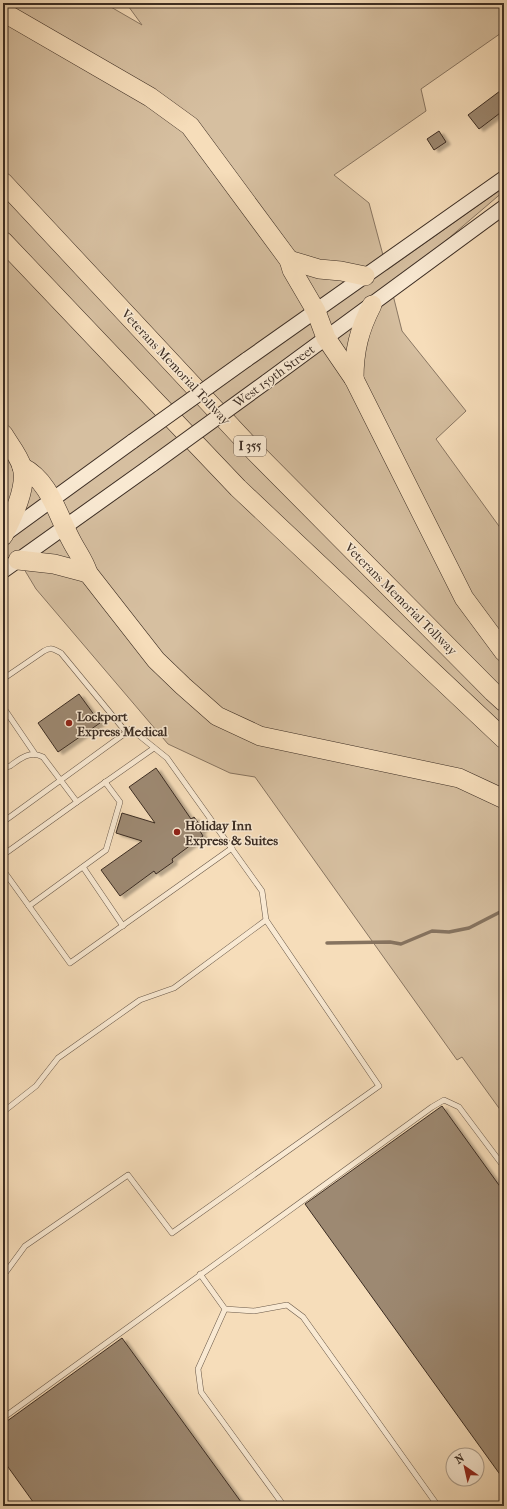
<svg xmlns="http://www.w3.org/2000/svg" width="507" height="1509" font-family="'IM FELL French Canon',serif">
<defs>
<filter id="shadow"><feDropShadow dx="4.5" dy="2.5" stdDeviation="1" flood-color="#0004"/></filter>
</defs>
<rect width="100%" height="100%" fill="#f6ddba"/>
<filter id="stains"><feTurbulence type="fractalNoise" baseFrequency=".005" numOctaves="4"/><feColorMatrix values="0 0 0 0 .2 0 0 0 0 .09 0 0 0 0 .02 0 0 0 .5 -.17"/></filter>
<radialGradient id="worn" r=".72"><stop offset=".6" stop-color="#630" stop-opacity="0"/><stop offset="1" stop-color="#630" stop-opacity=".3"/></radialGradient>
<path fill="#d6bfa0" stroke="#897662" d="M 3,3 L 104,3 L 142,25 L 126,3 L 504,3 L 504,31 L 421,89 L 426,111 L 334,175 L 369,203 L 387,270 L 504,187 L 504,191 L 429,255 L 390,283 L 402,331 L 466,411 L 436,439 L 504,533 L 504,1115 L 462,1057 L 457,1060 L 255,777 L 230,773 L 168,744 L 36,589 L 15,554 L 3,562 L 3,546 L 9,542 L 3,532 Z"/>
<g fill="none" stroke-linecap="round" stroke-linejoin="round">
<path stroke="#86735f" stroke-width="3.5" d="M 327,943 L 390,942 L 401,944 L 432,931 L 449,932 L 469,928 L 504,910"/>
</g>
<g fill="#9d8972" stroke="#3c2d23" filter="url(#shadow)">
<path d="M 504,88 L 504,110 L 479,129 L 468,115 Z"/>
<path d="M 439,131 L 446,142 L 434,150 L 427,139 Z"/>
<path d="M 79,694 L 100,723 L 58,752 L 38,723 Z"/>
<path d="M 156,768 L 191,819 L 194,817 L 203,829 L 200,831 L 203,836 L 172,859 L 173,862 L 156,874 L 154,871 L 120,896 L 101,870 L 142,841 L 116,833 L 122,813 L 155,823 L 129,787 Z"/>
<path d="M 442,1106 L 504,1192 L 504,1480 L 305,1204 Z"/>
<path d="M 122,1338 L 244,1506 L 36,1506 L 3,1460 L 3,1424 Z"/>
</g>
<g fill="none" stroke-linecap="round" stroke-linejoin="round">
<defs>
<g id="service">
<path d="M 3,679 L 44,651 C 51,647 54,649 61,653 L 126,732"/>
<path d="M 3,707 L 35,754"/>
<path d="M 3,763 L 6,767 L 10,766 C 20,759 30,750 43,757 L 77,802 L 154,748"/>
<path d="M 3,822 L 131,729 L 167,758 L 262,891 L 266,920 L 379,1086 L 172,1233 L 128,1175 L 25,1246 L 3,1276"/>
<path d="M 3,855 L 77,802"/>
<path d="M 83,867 L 123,926"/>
<path d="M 3,870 L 70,963 L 232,848"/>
<path d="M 29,906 L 106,850 L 120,802 L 105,782"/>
<path d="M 3,1112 L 36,1086 L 58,1058 L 140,1000 L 174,988 L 266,920"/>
<path d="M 200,1274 L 225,1309 L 198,1369 L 201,1392 L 284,1506"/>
<path d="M 225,1309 L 254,1311 L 287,1305 L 303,1317 L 438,1506"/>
<path d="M 3,1418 L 432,1107 L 444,1100 L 459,1107 L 504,1167"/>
</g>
<g id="secondary">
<path d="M 246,360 L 504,178"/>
<path d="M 266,382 L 504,207"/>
<path d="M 5,534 L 133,441"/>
<path d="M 3,571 L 153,464"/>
</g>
<g id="motorway">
<path d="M 3,12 L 150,97 L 190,126 L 289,260 L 292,270 L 316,311 L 326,338 L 354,379 L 464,598 L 504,652"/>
<path d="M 3,182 L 255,452 L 493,692 L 504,702"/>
<path d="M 3,241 L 238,488 L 504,739"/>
<path d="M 289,260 L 319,269 L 341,271 L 365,276"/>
<path d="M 354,379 C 354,351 359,330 372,305"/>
<path d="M 3,434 C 9,444 19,456 22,467 C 28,487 12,518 3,536"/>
<path d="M 22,467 C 50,481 57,514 71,540 C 77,552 84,560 88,573 L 156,660 L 183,686 L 217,716 L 260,736 L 459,778 L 504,799"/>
<path d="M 18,560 L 54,564 L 88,573"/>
</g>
</defs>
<use href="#service" stroke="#6a5949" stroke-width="6"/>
<use href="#secondary" stroke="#3c2d23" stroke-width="16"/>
<use href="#motorway" stroke="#3c2d23" stroke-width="20"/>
<use href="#service" stroke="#f9e9d2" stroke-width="5"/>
<use href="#secondary" stroke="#f9e9d2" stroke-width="14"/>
<use href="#motorway" stroke="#f6ddba" stroke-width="19"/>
<defs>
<g id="secondary-bridge">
<path d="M 133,441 L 246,360"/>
<path d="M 153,464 L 266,382"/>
</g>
</defs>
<use href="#secondary-bridge" stroke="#3c2d23" stroke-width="16" stroke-linecap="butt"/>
<use href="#secondary-bridge" stroke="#f9e9d2" stroke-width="14"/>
</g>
<g fill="#8f2418" stroke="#f9e9d2" stroke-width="1.5">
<circle cx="69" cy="723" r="4"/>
<circle cx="177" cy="832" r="4"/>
</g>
<g text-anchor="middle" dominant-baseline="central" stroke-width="3" stroke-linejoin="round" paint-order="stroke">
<rect fill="#f9e9d2" stroke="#756558" stroke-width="1" x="234" y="436" width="32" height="20" rx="3"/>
<g font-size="12" font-weight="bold" fill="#3c2d23">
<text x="250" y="446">I 355</text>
</g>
<g font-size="13" fill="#3c2d23" stroke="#f9e9d2">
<text transform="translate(176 367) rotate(47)">Veterans Memorial Tollway</text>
<text transform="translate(274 376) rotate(-36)">West 159th Street</text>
<text transform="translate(401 599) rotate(45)">Veterans Memorial Tollway</text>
</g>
<g font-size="13" font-weight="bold" fill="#3c2d23" stroke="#f9e9d2" text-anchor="start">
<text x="77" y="716">Lockport<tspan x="77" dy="15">Express Medical</tspan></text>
<text x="185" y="825">Holiday Inn<tspan x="185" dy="15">Express &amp; Suites</tspan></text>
</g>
</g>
<rect width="507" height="1509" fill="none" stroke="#f6ddba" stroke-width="16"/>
<rect x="4" y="4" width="499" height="1501" fill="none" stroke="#3c2d23" stroke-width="2"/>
<rect x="8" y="8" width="491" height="1493" fill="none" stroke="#3c2d23"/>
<g transform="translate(465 1467) rotate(326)"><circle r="19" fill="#f9e9d2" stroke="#ad9e8c"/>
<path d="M0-3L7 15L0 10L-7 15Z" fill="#8f2418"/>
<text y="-6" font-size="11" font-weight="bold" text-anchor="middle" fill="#3c2d23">N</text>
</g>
<rect width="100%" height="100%" filter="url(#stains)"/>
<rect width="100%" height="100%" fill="url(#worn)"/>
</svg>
